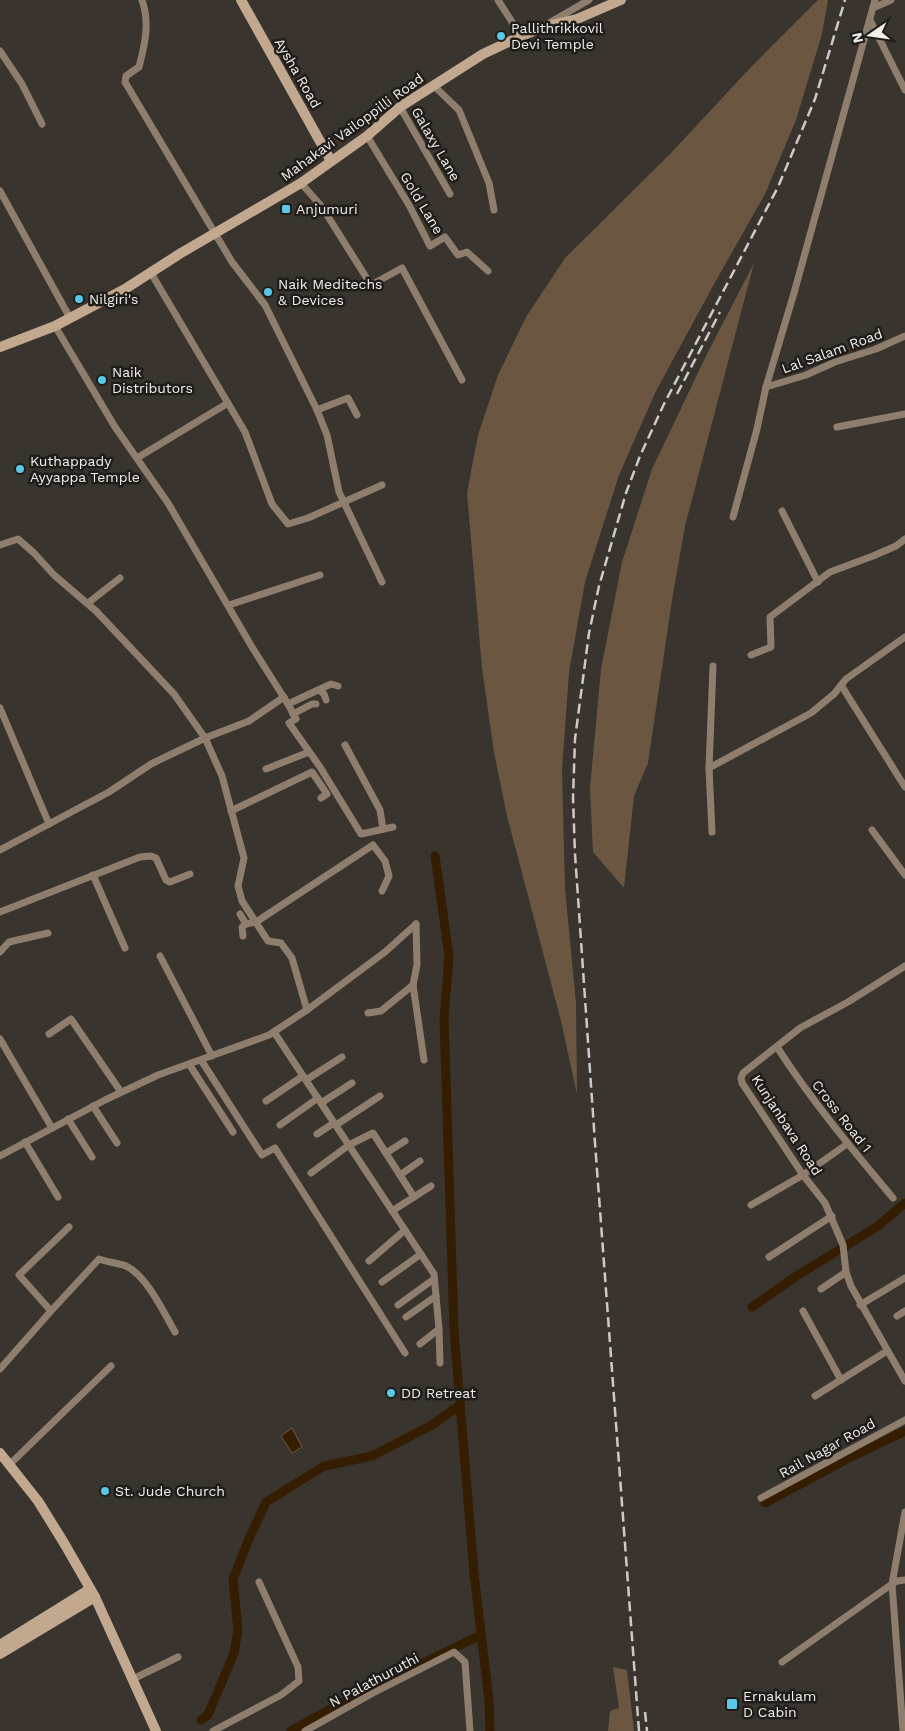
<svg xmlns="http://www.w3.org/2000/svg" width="905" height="1731" font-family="'Work Sans',sans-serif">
<rect width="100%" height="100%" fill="#3a342e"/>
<g fill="#6b5641">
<path d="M 818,0 L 828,0 L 822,34 L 796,120 L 765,194 L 713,286 L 656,391 L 619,475 L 585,582 L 569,672 L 562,770 L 565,888 L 576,1003 L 577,1094 L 561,1021 L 507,816 L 494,752 L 482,668 L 467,493 L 478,435 L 498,375 L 526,317 L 565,258 L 671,153 L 751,67 Z"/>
<path d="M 754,263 L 685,526 L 672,600 L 648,763 L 634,796 L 624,888 L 593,852 L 590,788 L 601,669 L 622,562 L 652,469 L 707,354 Z"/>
<path d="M 613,1667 L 627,1670 L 634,1731 L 608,1731 L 610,1711 L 619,1708 Z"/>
</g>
<path fill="#341d01" stroke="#6d5c47" d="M 292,1428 L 302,1447 L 292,1453 L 281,1436 Z"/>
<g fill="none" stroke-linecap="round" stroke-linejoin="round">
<g stroke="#341d01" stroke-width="9">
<path d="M 435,856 L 449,956 L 444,1018 L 454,1330 L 474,1573 L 489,1701 L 490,1731"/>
<path d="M 752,1307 L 798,1275 L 878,1226 L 905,1203"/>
<path d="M 765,1503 L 847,1459 L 905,1431"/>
<path d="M 201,1720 L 208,1715 L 234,1653 L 238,1630 L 233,1579 L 248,1541 L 266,1502 L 324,1466 L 372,1456 L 432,1425 L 460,1405"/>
<path d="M 291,1731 L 356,1695 L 481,1635"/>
</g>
<g stroke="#8f7e6e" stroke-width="7">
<path d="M 142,0 C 150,23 145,44 139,67 L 126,76 L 125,82 L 232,262 L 265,305 L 317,410 L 348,398 L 357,415"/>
<path d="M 498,0 L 521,36"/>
<path d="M 873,8 L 891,0"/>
<path d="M 870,20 L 905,90"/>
<path d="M 549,23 L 589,0"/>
<path d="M 0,51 L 22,84 L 42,124"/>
<path d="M 433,85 L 459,110 L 489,183 L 494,210"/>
<path d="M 400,107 L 450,194"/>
<path d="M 367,136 L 409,205 L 430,246 L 445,237 L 458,255 L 467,252 L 488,271"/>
<path d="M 301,183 L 322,207 L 371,285 L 402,268 L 462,380"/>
<path d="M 0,191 L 70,318"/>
<path d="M 151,273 L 245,432 L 272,504 L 288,524 L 308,518 L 382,485"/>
<path d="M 55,326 L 115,427 L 168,503 L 252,647 L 288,704 L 331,684 L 338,686"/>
<path d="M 766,387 L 806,375 L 835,362 L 876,349 L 905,336"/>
<path d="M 317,410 L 327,435 L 339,492 L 382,582"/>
<path d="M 837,427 L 905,414"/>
<path d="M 137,458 L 228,403"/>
<path d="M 782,511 L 818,582"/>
<path d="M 733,517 L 757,429 L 766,387 L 794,293 L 875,0"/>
<path d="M 0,545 L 18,539 L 34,553 L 54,575 L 96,611 L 174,694 L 205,738 L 222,776 L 244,858 L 238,886 L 242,901 L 268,941 L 281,943 L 292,958 L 307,1010"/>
<path d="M 88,603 L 120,578"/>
<path d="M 229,605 L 320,575"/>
<path d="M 751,655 L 771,647 L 770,617 L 830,572 L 873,556 L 896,546 L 905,539"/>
<path d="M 841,685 L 905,787"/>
<path d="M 319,690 L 324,694 L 326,700"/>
<path d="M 288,704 L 296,719 L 289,723 L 320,767 L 361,834 L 393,827"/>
<path d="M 0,708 L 49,824"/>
<path d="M 293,714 L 312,704 L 316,704"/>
<path d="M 345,745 L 380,810 L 383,829"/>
<path d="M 709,768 L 811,713 L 834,694 L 846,679 L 905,637"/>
<path d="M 266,769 L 309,752"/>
<path d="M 231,811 L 312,772 L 327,794 L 321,798"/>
<path d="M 872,830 L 905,875"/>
<path d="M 712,832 L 709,768 L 713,666"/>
<path d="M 0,850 L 109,792 L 151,764 L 205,738 L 249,721 L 284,697"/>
<path d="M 93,875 L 125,948"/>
<path d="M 0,912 L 140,857 L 151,856 L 156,858 L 166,880 L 170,882 L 190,874"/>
<path d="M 240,914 L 246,924 L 256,922 L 373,845 L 385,861 L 389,876 L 382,891"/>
<path d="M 416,924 L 417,965 L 413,985 L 424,1060"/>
<path d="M 243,936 L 242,927 L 246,924"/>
<path d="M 0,952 L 9,942 L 48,933"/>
<path d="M 160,956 L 212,1056"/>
<path d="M 905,966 L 848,1002 L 800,1028 L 743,1073 L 741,1078 L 742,1083 L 803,1175 L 825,1203 L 843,1245 L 846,1272 L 851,1286 L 905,1381"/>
<path d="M 368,1013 L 381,1011 L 413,985"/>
<path d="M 274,1032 L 434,1274 L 439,1329 L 440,1363"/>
<path d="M 49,1034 L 71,1019 L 121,1092"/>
<path d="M 0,1039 L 52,1128"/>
<path d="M 777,1047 C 811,1100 852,1149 893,1198"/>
<path d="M 201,1060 L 262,1155 L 275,1148 L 405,1353"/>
<path d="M 189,1064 L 233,1132"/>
<path d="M 306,1080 L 342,1057"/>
<path d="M 266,1101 L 303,1076"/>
<path d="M 321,1103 L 352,1083"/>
<path d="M 93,1106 L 117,1143"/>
<path d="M 68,1119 L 92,1157"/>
<path d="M 280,1125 L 318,1098"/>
<path d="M 336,1125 L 380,1096"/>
<path d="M 317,1134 L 334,1123"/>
<path d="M 25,1142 L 58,1197"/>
<path d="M 386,1153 L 405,1141"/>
<path d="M 0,1156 L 105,1100 L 158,1075 L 269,1035 L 307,1010 L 385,952 L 416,924"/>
<path d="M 311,1173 L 349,1145 L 373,1133 L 414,1197 L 392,1211"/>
<path d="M 400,1175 L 420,1161"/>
<path d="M 414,1197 L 431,1186"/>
<path d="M 751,1205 L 803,1175 L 847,1144"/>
<path d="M 769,1257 L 832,1216"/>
<path d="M 369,1261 L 405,1230"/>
<path d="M 382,1282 L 421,1254"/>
<path d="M 821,1289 L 846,1272"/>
<path d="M 398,1305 L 434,1279"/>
<path d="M 860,1305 L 905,1278"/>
<path d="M 51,1311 L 19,1275 L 69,1227"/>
<path d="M 803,1311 L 841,1380"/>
<path d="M 897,1316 L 905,1311"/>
<path d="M 406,1317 L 436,1296"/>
<path d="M 420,1344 L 439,1329"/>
<path d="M 0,1369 L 51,1311 L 99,1259 C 107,1262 118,1263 126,1266 C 147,1276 164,1313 175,1332"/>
<path d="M 815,1396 L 887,1351"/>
<path d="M 9,1465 L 111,1366"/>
<path d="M 761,1498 L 905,1420"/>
<path d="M 782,1662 L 892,1584 L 897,1581 L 905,1580"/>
<path d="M 133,1679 L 178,1657"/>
<path d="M 213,1731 L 281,1695 L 299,1681 L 298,1667 L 259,1582"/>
<path d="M 305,1731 L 373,1693 L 454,1652 L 465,1662 L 470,1731"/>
<path d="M 903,1731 L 892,1584 L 905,1512"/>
</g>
<g stroke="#c1a88e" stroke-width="10">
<path d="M 241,0 L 331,161"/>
<path d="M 0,347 L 55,326 L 125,289 L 181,253 L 301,183 L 367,136 L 400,107 L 483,54 L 521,36 L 543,27 L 577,19 L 621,0"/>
<path d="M 0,1453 L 38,1501 L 64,1543 L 95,1597 L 156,1731"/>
<path d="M 0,1645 L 90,1589"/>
<path d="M 0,1654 L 95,1597"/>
</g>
<g stroke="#cec9c5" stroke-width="2.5" stroke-dasharray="10 5" stroke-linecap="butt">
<path d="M 677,394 L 720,312"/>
<path d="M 645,1712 L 647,1731"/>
<path d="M 639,1731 L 595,1143 L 575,854 L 573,798 L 575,739 L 589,633 L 599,586 L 626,493 L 640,456 L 664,404 L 778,187 L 815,99 L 845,0"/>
</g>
</g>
<g fill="#59c8e4" stroke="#1f1c19" stroke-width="2">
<circle cx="501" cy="36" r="5"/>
<rect x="281" y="204" width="10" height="10" rx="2.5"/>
<circle cx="268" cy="292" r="5"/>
<circle cx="79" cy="299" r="5"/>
<circle cx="102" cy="380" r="5"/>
<circle cx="20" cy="469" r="5"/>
<circle cx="391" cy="1393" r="5"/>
<circle cx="105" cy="1491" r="5"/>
<rect x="726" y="1698" width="12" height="12" rx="2.5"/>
</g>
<g text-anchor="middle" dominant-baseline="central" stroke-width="5" stroke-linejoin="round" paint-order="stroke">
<g font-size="14" fill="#f2eeea" stroke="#1f1c19" text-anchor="start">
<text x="511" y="28">Pallithrikkovil<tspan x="511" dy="16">Devi Temple</tspan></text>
<text x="296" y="209">Anjumuri</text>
<text x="278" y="284">Naik Meditechs<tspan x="278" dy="16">&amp; Devices</tspan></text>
<text x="89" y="299">Nilgiri's</text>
<text x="112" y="372">Naik<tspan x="112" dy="16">Distributors</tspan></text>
<text x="30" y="461">Kuthappady<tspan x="30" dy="16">Ayyappa Temple</tspan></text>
<text x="401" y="1393">DD Retreat</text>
<text x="115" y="1491">St. Jude Church</text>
<text x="743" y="1696">Ernakulam<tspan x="743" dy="16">D Cabin</tspan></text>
</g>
<g font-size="14" fill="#f2eeea" stroke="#1f1c19">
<text transform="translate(298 73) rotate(60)">Aysha Road</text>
<text transform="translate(352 127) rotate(-36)">Mahakavi Vailoppilli Road</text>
<text transform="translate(436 144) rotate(60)">Galaxy Lane</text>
<text transform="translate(422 203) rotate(59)">Gold Lane</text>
<text transform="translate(832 351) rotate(-20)">Lal Salam Road</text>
<text transform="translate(842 1116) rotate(52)">Cross Road 1</text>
<text transform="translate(787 1125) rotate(57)">Kunjanbava Road</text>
<text transform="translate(827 1448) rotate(-29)">Rail Nagar Road</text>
<text transform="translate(374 1680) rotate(-28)">N Palathuruthi</text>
</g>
</g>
<g transform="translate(870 35) rotate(257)" stroke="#1f1c19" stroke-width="4" paint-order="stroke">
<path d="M0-4L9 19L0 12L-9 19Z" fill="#f2eeea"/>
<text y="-8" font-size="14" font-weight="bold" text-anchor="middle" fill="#f2eeea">N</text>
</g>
</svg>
